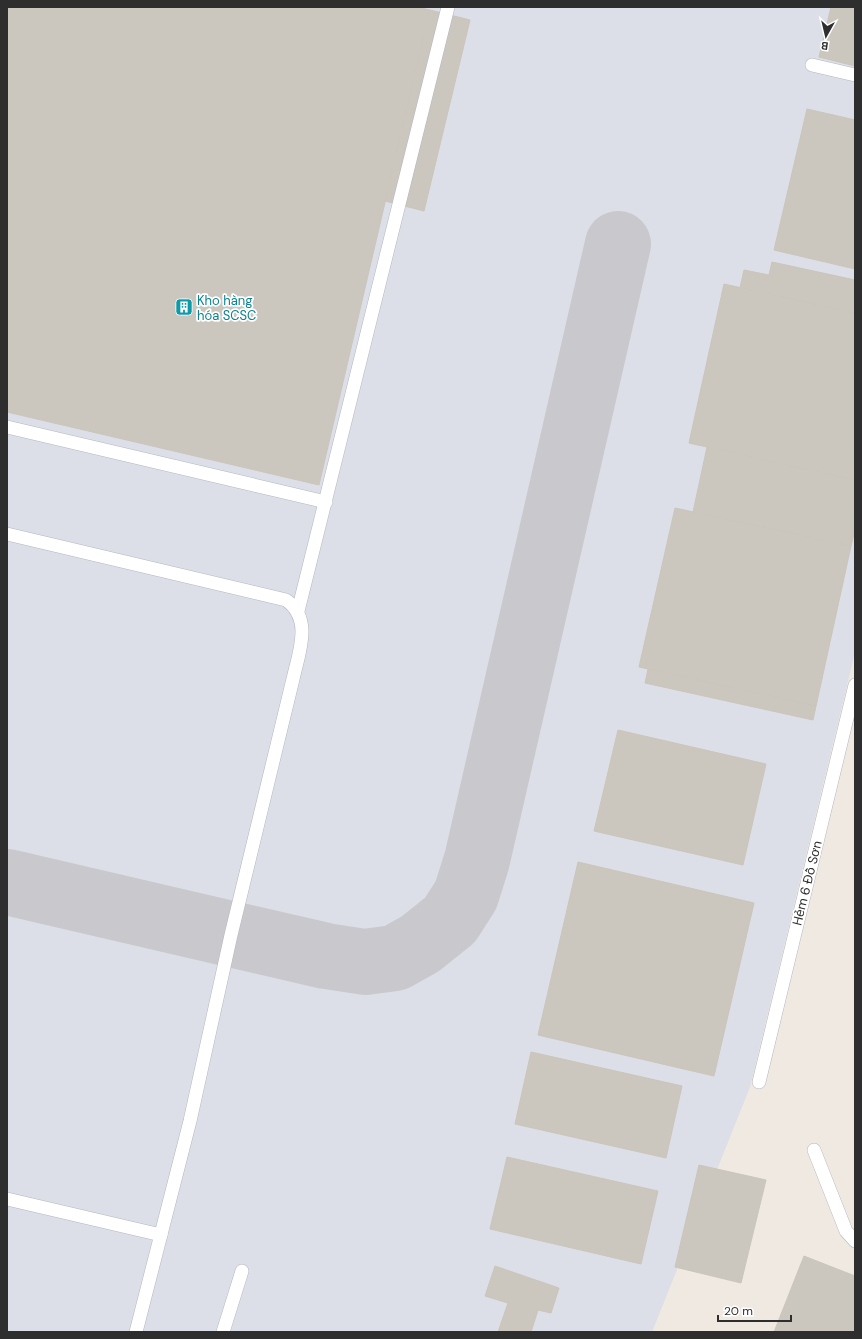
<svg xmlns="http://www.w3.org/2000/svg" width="862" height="1339" font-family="'DM Sans',sans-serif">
<rect width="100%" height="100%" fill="#efe9e1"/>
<path fill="#dcdee8" d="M 7,7 L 855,7 L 855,652 L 750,1087 L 652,1332 L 7,1332 Z"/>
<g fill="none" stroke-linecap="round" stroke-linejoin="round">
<path stroke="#c9c8cc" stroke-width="66" d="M 7,882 L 326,956 L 365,962 L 395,958 L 420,944 L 450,920 L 466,895 L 477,860 L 618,244"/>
</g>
<g fill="#cbc7bf" stroke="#cbc5ba">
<path d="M 7,7 L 417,7 L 430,10 L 319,485 L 7,412 Z"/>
<path d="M 831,7 L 855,7 L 855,66 L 819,57 Z"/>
<path d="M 430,10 L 470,20 L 424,211 L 385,201 Z"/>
<path d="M 807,109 L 855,120 L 855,269 L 774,250 Z"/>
<path d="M 772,262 L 855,280 L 855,313 L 740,288 L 744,270 L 769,275 Z"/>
<path d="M 724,284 L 855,313 L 855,480 L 689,443 Z"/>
<path d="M 707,447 L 855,480 L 855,530 L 851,546 L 693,512 Z"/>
<path d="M 675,508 L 851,546 L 816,706 L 639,667 Z"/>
<path d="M 648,669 L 816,706 L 813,720 L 645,683 Z"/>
<path d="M 618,730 L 766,764 L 743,865 L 594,831 Z"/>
<path d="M 578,862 L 754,903 L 714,1076 L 538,1035 Z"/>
<path d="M 531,1052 L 682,1086 L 666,1158 L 515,1124 Z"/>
<path d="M 507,1157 L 658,1191 L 641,1264 L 490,1229 Z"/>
<path d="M 699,1165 L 766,1180 L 741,1283 L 675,1267 Z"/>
<path d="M 804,1256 L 855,1276 L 855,1332 L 774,1332 Z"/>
<path d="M 495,1266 L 559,1288 L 551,1313 L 538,1310 L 531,1332 L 498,1332 L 508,1303 L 485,1296 Z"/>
</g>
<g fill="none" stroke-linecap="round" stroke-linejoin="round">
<defs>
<g id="lane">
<path d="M 812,65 L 855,75"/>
<path d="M 7,427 L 326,502"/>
<path d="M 7,534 L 286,600 C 313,619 299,652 293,679 L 231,935 L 190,1121 L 136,1332"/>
<path d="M 298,611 L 448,7"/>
<path d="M 759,1082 L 855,685"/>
<path d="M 814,1150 L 846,1231 L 855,1241"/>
<path d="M 7,1199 L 161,1235"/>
<path d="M 223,1332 L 242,1271"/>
</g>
</defs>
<use href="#lane" stroke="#b4b7c1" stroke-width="14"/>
<use href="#lane" stroke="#fff" stroke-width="13"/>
</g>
<defs>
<symbol id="building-square" viewBox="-11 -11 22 22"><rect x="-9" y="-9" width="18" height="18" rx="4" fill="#0f9aa8" stroke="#fff"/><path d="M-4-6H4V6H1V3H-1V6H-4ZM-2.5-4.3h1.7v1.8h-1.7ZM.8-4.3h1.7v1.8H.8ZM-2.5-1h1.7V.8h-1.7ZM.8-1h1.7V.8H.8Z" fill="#fff"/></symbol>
</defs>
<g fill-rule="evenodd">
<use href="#building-square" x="174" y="297" width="20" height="20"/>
</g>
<g text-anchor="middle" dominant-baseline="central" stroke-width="3.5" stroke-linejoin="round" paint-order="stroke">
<g font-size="13" fill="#0d838f" stroke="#fff" text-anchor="start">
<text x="197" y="300">Kho hàng<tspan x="197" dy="15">hóa SCSC</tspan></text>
</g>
<g font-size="13" fill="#2e2e2e" stroke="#fff">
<text transform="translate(807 883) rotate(-76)">Hẻm 6 Đồ Sơn</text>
</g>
</g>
<rect width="862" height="1339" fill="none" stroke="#2e2e2e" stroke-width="16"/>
<g transform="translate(826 36) rotate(188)" stroke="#ffffff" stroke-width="3" paint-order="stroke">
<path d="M0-3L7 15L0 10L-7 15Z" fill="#2e2e2e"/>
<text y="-6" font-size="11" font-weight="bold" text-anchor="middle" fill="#2e2e2e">B</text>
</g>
<path d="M718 1315v6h73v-6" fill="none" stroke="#2e2e2e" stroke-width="2"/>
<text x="724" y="1315" font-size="12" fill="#2e2e2e" stroke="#ffffff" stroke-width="3" paint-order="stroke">20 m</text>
</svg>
